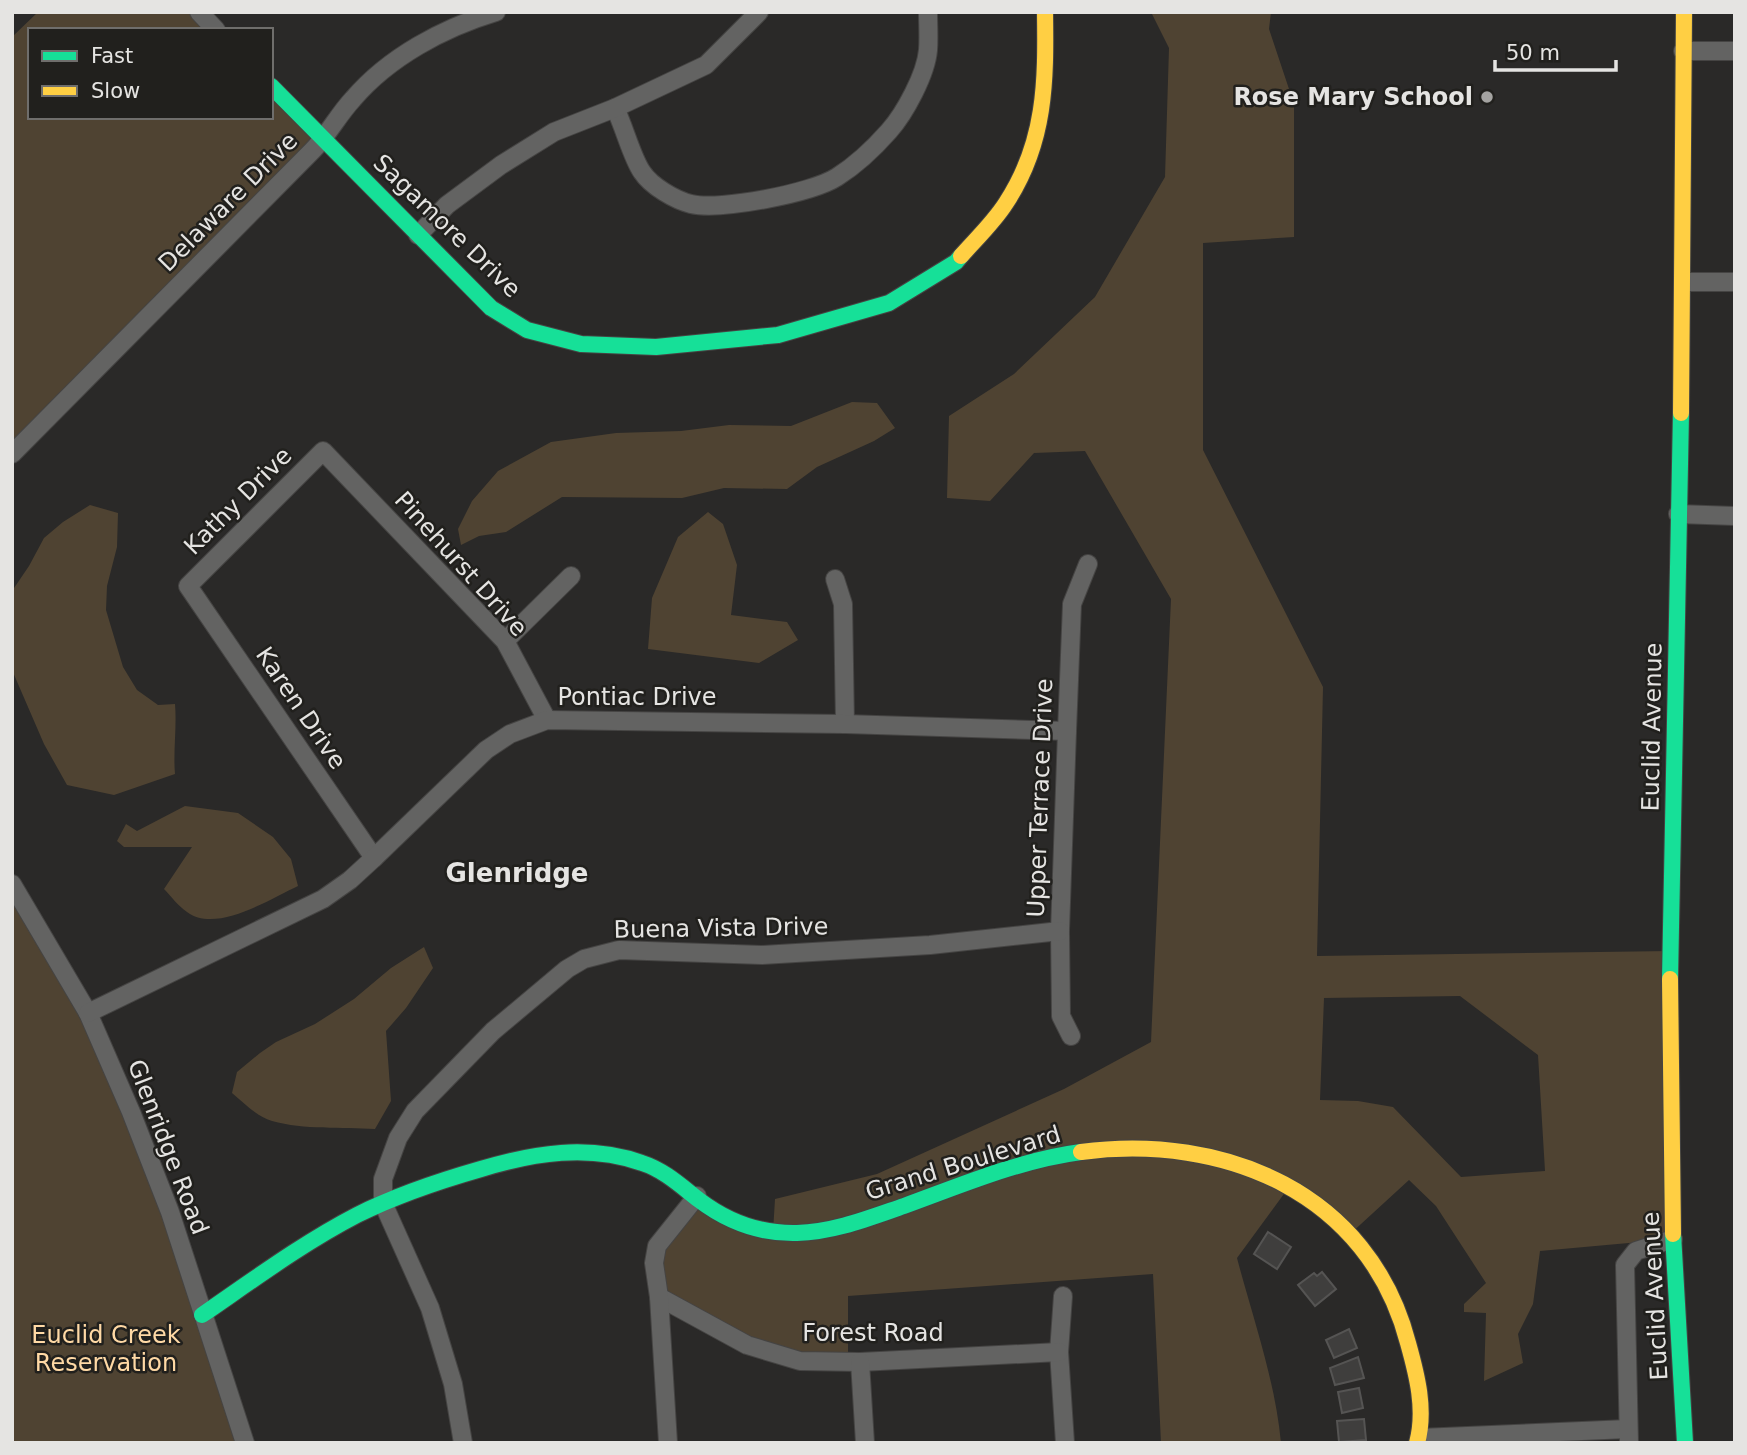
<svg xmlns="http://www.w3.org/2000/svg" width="1747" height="1455" font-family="'DejaVu Sans',sans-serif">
<rect width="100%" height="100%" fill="#2a2928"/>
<g fill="#4f4332" fill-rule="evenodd">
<path d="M 38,12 L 199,12 L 216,30 L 30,30 L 30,117 L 271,117 L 271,86 L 323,139 L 12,454 L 12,37 Z"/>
<path d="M 1151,12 L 1271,12 L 1269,29 L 1294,104 L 1294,237 L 1203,243 L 1203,450 L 1323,687 L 1317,956 L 1671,951 L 1673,1239 L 1540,1251 L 1533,1304 L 1518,1334 L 1523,1363 L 1484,1381 L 1486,1313 L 1464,1312 L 1464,1304 L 1486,1283 L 1436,1206 L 1409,1180 L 1349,1235 L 1289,1187 L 1237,1258 C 1253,1319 1275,1379 1281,1443 L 1161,1443 L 1153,1274 L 848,1296 L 848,1362 L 800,1361 L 659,1297 L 665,1233 L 697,1196 L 773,1232 L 775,1199 L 877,1174 L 1064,1089 L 1151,1042 L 1171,599 L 1085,451 L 1034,453 L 990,501 L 947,498 L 949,416 L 1014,374 L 1095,297 L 1165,177 L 1169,48 ZM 1460,996 L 1538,1055 L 1545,1171 L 1461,1177 L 1393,1107 L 1358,1101 L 1320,1100 L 1324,998 Z"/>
<path d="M 852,402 L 877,403 L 895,428 L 874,441 L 817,467 L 787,489 L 724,488 L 682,498 L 562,497 L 506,532 L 479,536 L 461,545 L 458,529 L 472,501 L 498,471 L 551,442 L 616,433 L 681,431 L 729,425 L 791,426 Z"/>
<path d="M 90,505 L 118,513 L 117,547 L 107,586 L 106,610 L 123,667 L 137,690 L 158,705 L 175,704 C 177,728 173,751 175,774 L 114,795 L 67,785 L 44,744 L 12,670 L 12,591 L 29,566 L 44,538 L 63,522 Z"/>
<path d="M 708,512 L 723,524 L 737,565 L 731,615 L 787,622 L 798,640 L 759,663 L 648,649 L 652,598 L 678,537 Z"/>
<path d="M 185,806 L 238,813 L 273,837 L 291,859 L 298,886 C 270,899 216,934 187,912 C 178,906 171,896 164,889 L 192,847 L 124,847 L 117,841 L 126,824 L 137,831 Z"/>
<path d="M 12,884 L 88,1013 L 245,1443 L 12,1443 Z"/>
<path d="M 424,947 L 433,968 L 406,1008 L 386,1031 L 391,1101 L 375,1129 C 342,1127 304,1130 272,1121 C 256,1116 244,1103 232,1093 L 237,1072 L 260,1053 L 276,1042 L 315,1024 L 354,999 L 391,968 Z"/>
</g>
<g fill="#3f3e3d" stroke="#555453" stroke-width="2">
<path d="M 1268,1232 L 1291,1247 L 1277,1269 L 1254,1254 Z"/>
<path d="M 1322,1272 L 1336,1289 L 1315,1306 L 1298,1285 L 1314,1273 L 1317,1276 Z"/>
<path d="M 1349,1329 L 1357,1348 L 1334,1358 L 1326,1340 Z"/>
<path d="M 1358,1357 L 1364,1378 L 1335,1385 L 1330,1368 Z"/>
<path d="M 1359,1388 L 1363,1408 L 1342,1413 L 1338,1392 Z"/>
<path d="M 1364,1419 L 1366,1440 L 1339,1442 L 1337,1421 Z"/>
</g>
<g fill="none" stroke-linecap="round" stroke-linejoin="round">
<defs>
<g id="street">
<path d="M 199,12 L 216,30"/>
<path d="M 1683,51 L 1735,51"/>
<path d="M 615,108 C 624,126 632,158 642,172 C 651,186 675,200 691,204 C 720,211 812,193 837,177 C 856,165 874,148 889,131 C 905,113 926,74 928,50 C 929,38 928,25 928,12"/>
<path d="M 418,235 L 447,205 L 501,165 L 554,132 L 615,108 L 706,65 L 759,12"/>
<path d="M 1683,282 L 1735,282"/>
<path d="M 12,454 L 312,151 C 328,135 338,115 353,99 C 389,57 443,28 496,12"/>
<path d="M 1678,514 L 1735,516"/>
<path d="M 835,579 L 843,604 L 845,724"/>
<path d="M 505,641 L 571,576"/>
<path d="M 374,858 L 188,586 L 323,451 L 505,641 L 547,720"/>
<path d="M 12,884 L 88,1013 L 131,1112 L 170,1212 L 245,1443"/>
<path d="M 88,1013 L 323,899 L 350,880 L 374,858 L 486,750 L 510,734 L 547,720 L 845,724 L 1067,731"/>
<path d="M 1071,1036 L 1061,1016 L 1060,931 L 1067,731 L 1072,604 L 1088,564"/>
<path d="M 1063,1296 L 1059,1352 L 1065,1443"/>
<path d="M 659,1297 L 747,1345 L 800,1361 L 860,1362 L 1059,1352"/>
<path d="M 860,1362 L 865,1443"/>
<path d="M 1420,1438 L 1628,1429"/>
<path d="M 463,1443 L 453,1384 L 430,1308 L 383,1203 L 383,1179 L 398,1138 L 415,1111 L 493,1031 L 567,969 L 584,959 L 619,950 L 762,955 L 930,945 L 1060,931"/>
<path d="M 668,1443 L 659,1297 L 654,1263 L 657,1246 L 697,1196"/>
<path d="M 1629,1443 L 1625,1265 L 1636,1251 L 1673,1239"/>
</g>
<g id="fast">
<path d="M 271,86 L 491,308 L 527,330 L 581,344 L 656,347 L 778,335 L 889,303 L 956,262 L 961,256"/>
<path d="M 1670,979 L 1681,413"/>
<path d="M 1673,1234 L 1685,1443"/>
<path d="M 202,1315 C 253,1280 303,1243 357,1215 C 397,1195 439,1181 481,1169 C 534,1153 588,1144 642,1163 C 664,1170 681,1186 699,1200 C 728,1222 760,1234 797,1233 C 834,1232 869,1218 904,1206 C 962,1185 1020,1160 1081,1152"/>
</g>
<g id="slow">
<path d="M 961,256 C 976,239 994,222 1006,203 C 1046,142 1046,81 1045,12"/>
<path d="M 1681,413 L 1684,12"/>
<path d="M 1670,979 L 1673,1234"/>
<path d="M 1081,1152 C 1225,1133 1369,1193 1408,1343 C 1417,1375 1426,1410 1417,1443"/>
</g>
</defs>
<use href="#street" stroke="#454443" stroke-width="20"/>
<use href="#fast" stroke="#454443" stroke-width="18"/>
<use href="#slow" stroke="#454443" stroke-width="18"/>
<use href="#street" stroke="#636362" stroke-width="18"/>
<use href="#fast" stroke="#16e098" stroke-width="16"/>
<use href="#slow" stroke="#ffcf43" stroke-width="16"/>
</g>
<circle fill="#a4a3a1" stroke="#21201d" stroke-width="2.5" cx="1487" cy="97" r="7"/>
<g text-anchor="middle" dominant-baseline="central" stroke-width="5" stroke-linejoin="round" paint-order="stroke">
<g font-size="24" font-weight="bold" fill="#e5e4e2" stroke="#21201d" text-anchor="end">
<text x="1473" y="97">Rose Mary School</text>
</g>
<g font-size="24" fill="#e5e4e2" stroke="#21201d">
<text transform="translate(228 202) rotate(-45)">Delaware Drive</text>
<text transform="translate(447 226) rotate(44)">Sagamore Drive</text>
<text transform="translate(238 501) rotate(-45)">Kathy Drive</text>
<text transform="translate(461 564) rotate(48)">Pinehurst Drive</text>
<text x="637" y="697">Pontiac Drive</text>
<text transform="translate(301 708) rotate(56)">Karen Drive</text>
<text transform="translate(1652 727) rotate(-89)">Euclid Avenue</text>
<text transform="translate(1040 798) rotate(-88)">Upper Terrace Drive</text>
<text transform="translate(721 928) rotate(-1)">Buena Vista Drive</text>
<text transform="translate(168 1147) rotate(69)">Glenridge Road</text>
<text transform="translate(963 1163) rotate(-17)">Grand Boulevard</text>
<text transform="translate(1655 1296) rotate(-93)">Euclid Avenue</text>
<text x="873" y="1333">Forest Road</text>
</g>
<g font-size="24" fill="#ffd9a5" stroke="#21201d">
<text x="106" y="1335">Euclid Creek<tspan x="106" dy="28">Reservation</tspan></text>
</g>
<g font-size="26" font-weight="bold" fill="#e5e4e2" stroke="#21201d">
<text x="517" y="873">Glenridge</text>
</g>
</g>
<rect width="1747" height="1455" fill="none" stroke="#e5e4e2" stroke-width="28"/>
<rect x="28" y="28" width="245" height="91" fill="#21201d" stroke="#6f6e6c" stroke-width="2"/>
<rect x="42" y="51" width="35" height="10" fill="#16e098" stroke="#6f6e6c" stroke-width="2"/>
<text x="91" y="63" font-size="21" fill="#e5e4e2">Fast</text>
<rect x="42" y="86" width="35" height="10" fill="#ffcf43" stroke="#6f6e6c" stroke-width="2"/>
<text x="91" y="98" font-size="21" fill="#e5e4e2">Slow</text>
<path d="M1495 60v10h121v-10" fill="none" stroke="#e5e4e2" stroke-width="3.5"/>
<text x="1506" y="60" font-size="21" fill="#e5e4e2" stroke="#21201d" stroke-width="5" paint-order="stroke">50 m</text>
</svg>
